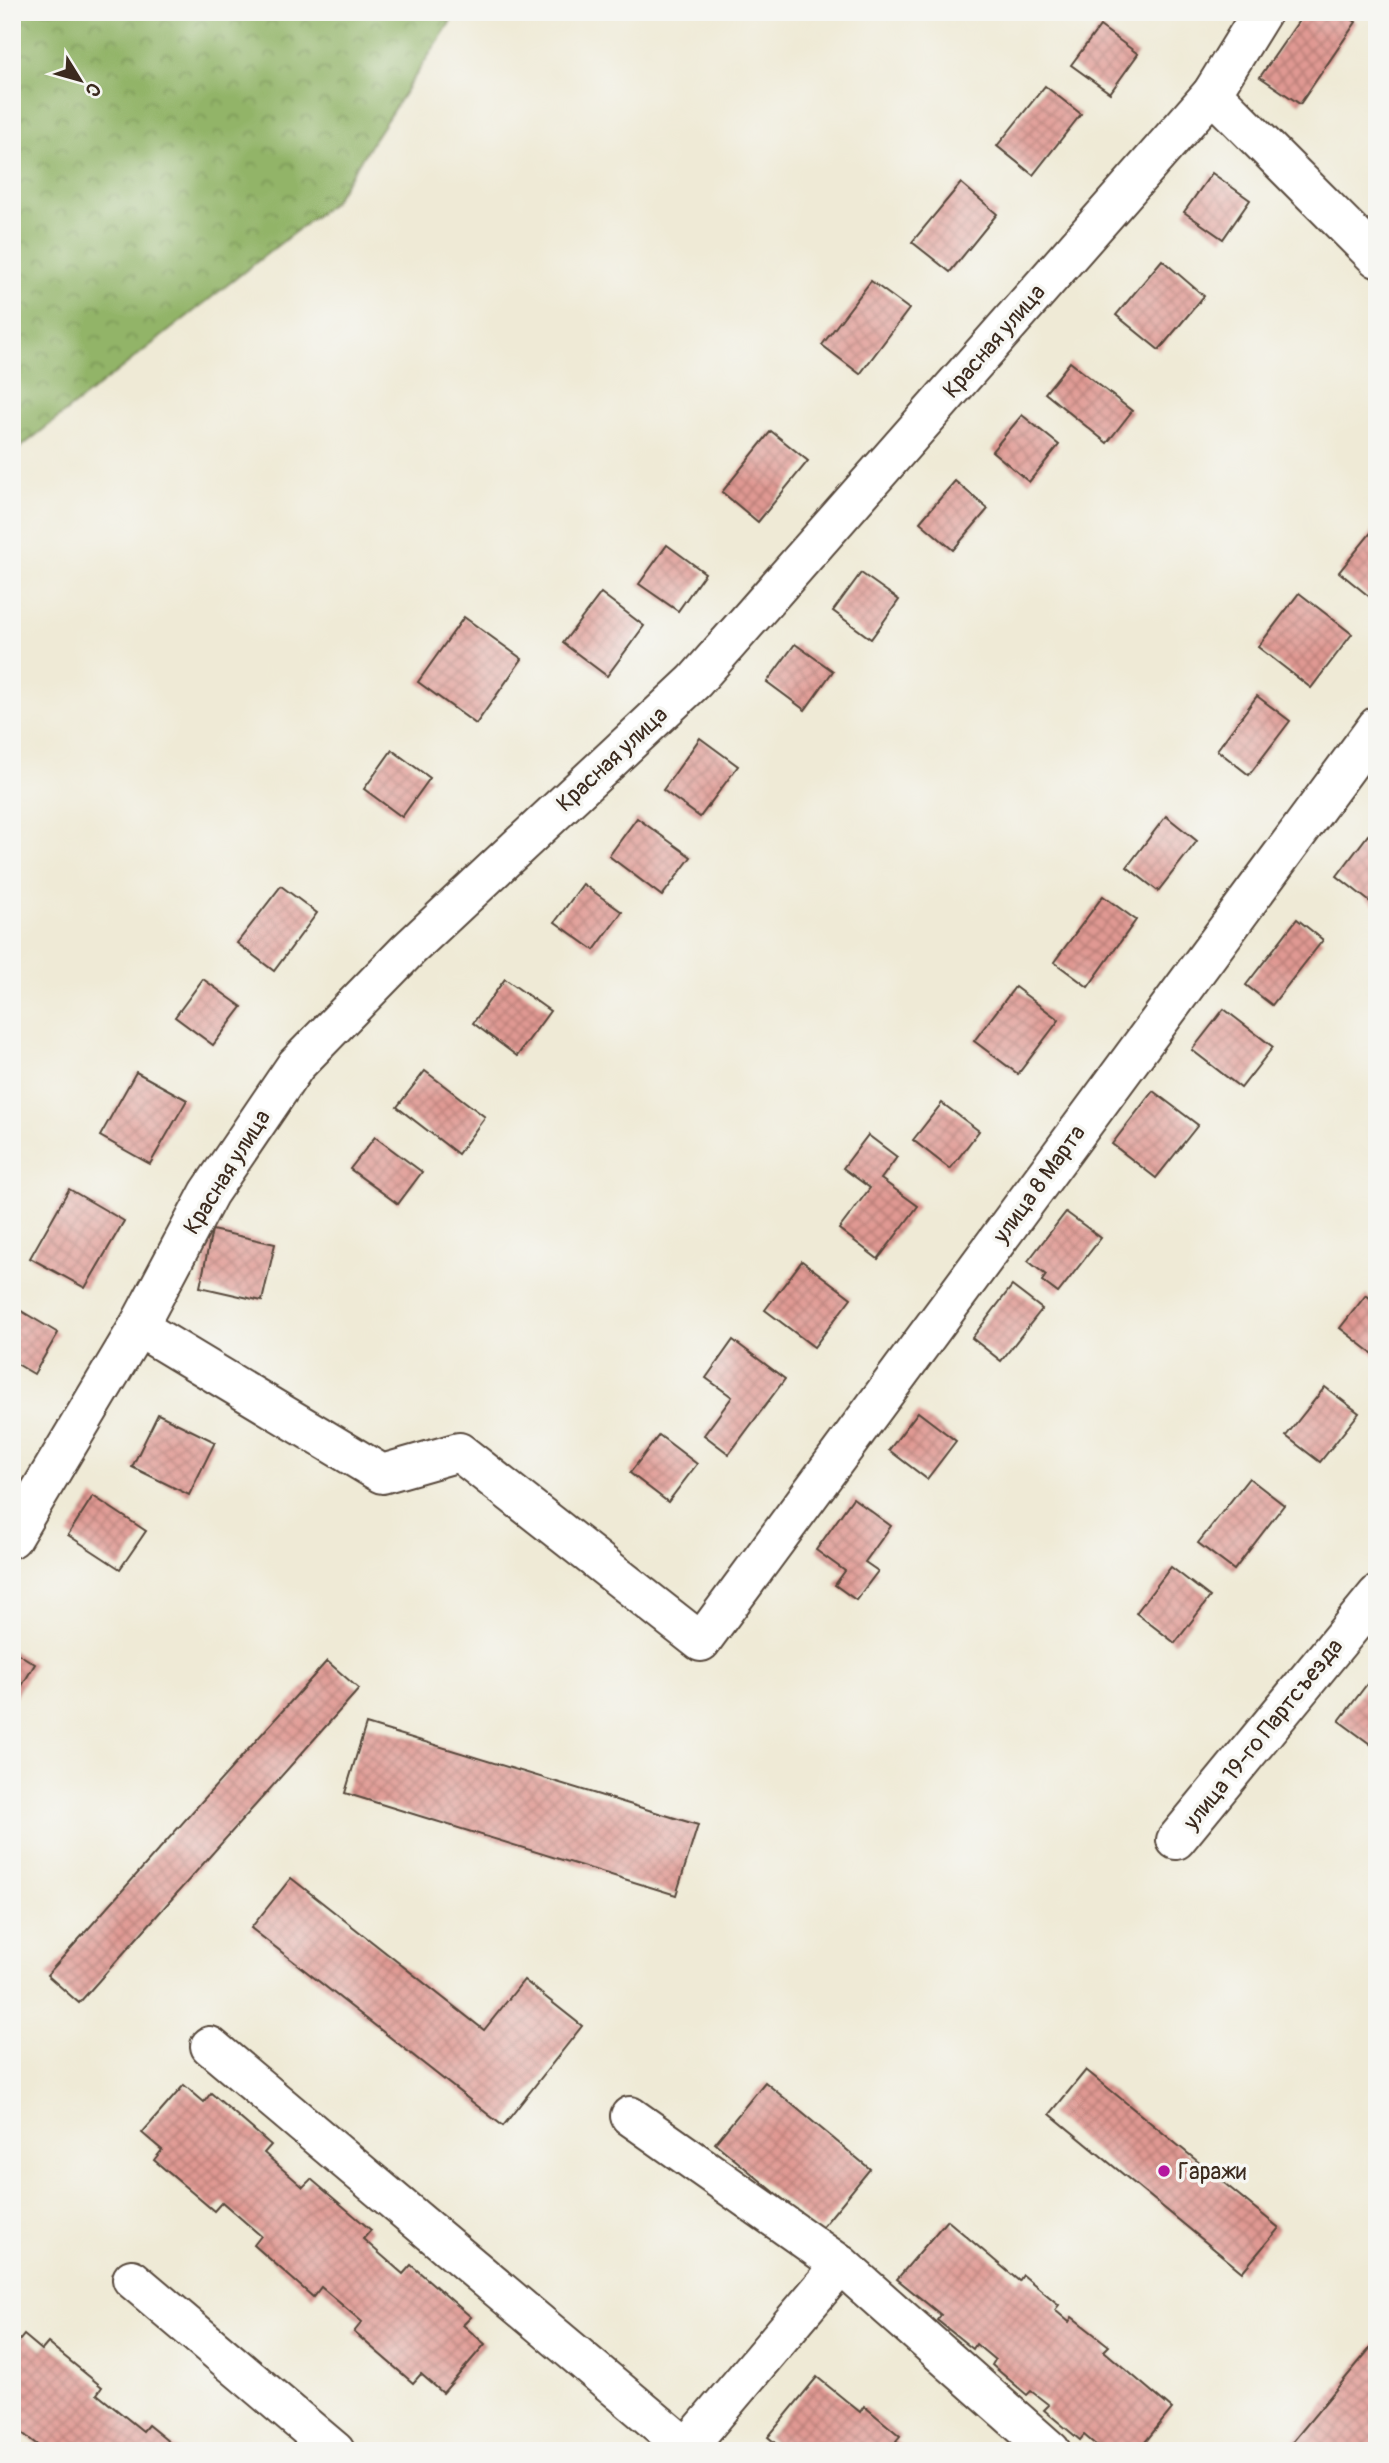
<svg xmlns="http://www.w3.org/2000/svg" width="1389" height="2463" font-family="Pangolin,sans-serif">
<defs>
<pattern id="forest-crowns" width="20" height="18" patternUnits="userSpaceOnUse" patternTransform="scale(1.75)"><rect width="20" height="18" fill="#92b468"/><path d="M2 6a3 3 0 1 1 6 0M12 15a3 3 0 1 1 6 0" fill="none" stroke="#789355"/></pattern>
<pattern id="building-cross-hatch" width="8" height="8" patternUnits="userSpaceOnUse" patternTransform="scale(1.75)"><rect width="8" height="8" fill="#e09993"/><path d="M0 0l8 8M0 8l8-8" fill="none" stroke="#b77d77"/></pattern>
</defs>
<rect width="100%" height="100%" fill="#f6f6f2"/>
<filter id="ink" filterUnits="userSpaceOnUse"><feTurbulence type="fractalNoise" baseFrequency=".0143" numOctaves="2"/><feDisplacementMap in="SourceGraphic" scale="14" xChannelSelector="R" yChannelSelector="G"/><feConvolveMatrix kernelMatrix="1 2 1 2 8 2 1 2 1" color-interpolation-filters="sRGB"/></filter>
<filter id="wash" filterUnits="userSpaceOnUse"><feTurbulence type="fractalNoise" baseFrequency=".00686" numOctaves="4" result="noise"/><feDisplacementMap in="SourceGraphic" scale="28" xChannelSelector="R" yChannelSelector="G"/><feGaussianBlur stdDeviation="1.57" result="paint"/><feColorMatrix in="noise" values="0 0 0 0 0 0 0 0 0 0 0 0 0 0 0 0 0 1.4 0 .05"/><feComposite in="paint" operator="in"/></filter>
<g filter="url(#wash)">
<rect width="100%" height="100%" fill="#efead6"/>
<path fill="url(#forest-crowns)" stroke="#666f43" stroke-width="2" d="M 12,12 L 457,12 L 333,202 L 12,454 Z"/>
<g id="blocks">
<g fill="url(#building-cross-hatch)">
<path d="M 1305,12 L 1342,12 L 1356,22 L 1300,104 L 1260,77 Z"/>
<path d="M 1100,26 L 1138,54 L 1110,93 L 1071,65 Z"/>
<path d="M 1045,86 L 1081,114 L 1033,175 L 997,146 Z"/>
<path d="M 1212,173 L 1250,200 L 1223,239 L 1184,212 Z"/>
<path d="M 961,183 L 997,214 L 950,272 L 912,242 Z"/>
<path d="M 1162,260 L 1204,296 L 1159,350 L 1116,315 Z"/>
<path d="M 871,281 L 909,309 L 860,374 L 822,345 Z"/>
<path d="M 1070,362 L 1132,411 L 1107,443 L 1045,393 Z"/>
<path d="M 1022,415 L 1059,445 L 1029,482 L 992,451 Z"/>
<path d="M 771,431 L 808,461 L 758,522 L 722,492 Z"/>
<path d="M 955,481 L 988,509 L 953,550 L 920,522 Z"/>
<path d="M 1377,525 L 1377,600 L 1376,602 L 1339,572 Z"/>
<path d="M 667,545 L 705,573 L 678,611 L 639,584 Z"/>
<path d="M 861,573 L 899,600 L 871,639 L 833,611 Z"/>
<path d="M 601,593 L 644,626 L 607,676 L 563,643 Z"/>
<path d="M 1299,593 L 1352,634 L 1311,688 L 1258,647 Z"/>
<path d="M 464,617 L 522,659 L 476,724 L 418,682 Z"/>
<path d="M 795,644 L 833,671 L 805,710 L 767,682 Z"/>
<path d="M 1257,696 L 1290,721 L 1249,775 L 1217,750 Z"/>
<path d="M 700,738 L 738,766 L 700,817 L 663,790 Z"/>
<path d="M 392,750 L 430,778 L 402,817 L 364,789 Z"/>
<path d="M 1166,816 L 1197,841 L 1158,891 L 1127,867 Z"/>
<path d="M 637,818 L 691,857 L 662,896 L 609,856 Z"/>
<path d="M 1368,835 L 1377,842 L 1377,902 L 1374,905 L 1337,876 Z"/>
<path d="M 583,884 L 622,912 L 594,950 L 555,922 Z"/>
<path d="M 281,886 L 317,913 L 274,971 L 237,943 Z"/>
<path d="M 1103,896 L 1136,920 L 1088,987 L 1054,962 Z"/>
<path d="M 1297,919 L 1323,940 L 1272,1005 L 1246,985 Z"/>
<path d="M 203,979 L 242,1007 L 213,1045 L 175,1017 Z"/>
<path d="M 505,979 L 550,1011 L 517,1056 L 473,1023 Z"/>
<path d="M 1015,987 L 1059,1020 L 1018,1074 L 974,1041 Z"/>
<path d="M 1224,1009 L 1273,1047 L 1241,1088 L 1192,1050 Z"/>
<path d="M 425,1071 L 485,1117 L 458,1154 L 397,1107 Z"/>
<path d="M 136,1072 L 187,1100 L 150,1164 L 100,1136 Z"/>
<path d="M 1153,1091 L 1198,1125 L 1156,1178 L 1112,1144 Z"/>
<path d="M 942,1103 L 979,1131 L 950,1169 L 913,1140 Z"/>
<path d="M 868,1135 L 897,1157 L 881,1179 L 918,1206 L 878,1259 L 839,1229 L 870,1188 L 843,1168 Z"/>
<path d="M 375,1137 L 422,1172 L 398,1204 L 350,1169 Z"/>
<path d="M 69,1189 L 124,1221 L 85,1288 L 30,1258 Z"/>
<path d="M 1066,1212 L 1101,1238 L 1058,1293 L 1042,1281 L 1046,1275 L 1028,1261 Z"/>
<path d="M 212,1230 L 275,1244 L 262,1301 L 200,1287 Z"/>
<path d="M 802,1261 L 851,1298 L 814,1347 L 765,1310 Z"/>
<path d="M 1012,1286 L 1042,1309 L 1001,1361 L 972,1338 Z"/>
<path d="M 1366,1295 L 1377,1304 L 1377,1357 L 1340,1328 Z"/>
<path d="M 18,1309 L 58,1333 L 34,1374 L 12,1361 L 12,1319 Z"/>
<path d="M 733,1340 L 785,1379 L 729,1454 L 704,1435 L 732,1397 L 706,1378 Z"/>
<path d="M 1325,1387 L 1359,1413 L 1320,1462 L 1286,1436 Z"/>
<path d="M 918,1412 L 956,1441 L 927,1479 L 889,1450 Z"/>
<path d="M 158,1414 L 215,1442 L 189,1495 L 132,1467 Z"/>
<path d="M 659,1435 L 697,1464 L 668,1502 L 630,1473 Z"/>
<path d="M 1249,1478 L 1284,1505 L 1234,1570 L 1198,1543 Z"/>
<path d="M 93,1496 L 146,1531 L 120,1569 L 68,1535 Z"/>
<path d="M 853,1498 L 891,1526 L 865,1562 L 878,1571 L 856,1600 L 835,1585 L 845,1571 L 816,1550 Z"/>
<path d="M 1171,1567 L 1210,1597 L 1175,1643 L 1136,1613 Z"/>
<path d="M 12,1650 L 35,1664 L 12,1702 Z"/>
<path d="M 327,1661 L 359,1689 L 79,2003 L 47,1975 Z"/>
<path d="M 1377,1671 L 1377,1749 L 1339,1721 Z"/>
<path d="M 366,1724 L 698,1825 L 676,1895 L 345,1793 Z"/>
<path d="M 291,1878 L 484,2030 L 524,1980 L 582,2026 L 503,2126 L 251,1928 Z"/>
<path d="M 1086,2070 L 1279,2228 L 1242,2272 L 1050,2114 Z"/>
<path d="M 765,2082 L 870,2169 L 820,2230 L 715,2143 Z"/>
<path d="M 184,2085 L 204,2102 L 211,2093 L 271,2145 L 264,2153 L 303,2187 L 311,2179 L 371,2230 L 363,2239 L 403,2274 L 411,2265 L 471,2317 L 463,2325 L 485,2344 L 443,2393 L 421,2374 L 413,2383 L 354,2332 L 362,2322 L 321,2287 L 313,2297 L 254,2245 L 261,2236 L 222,2202 L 214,2211 L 154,2160 L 162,2150 L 142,2133 Z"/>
<path d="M 947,2220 L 1019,2281 L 1023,2275 L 1059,2305 L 1055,2310 L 1069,2322 L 1072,2317 L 1109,2346 L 1104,2351 L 1172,2409 L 1138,2451 L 1103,2451 L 1084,2435 L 1080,2440 L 1044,2410 L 1049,2405 L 1031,2391 L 1027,2395 L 992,2365 L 995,2360 L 976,2344 L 973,2349 L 937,2320 L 941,2315 L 897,2279 Z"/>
<path d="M 24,2335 L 42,2350 L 48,2343 L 102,2387 L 97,2394 L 143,2431 L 148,2425 L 180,2451 L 60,2451 L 54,2446 L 51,2451 L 45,2451 L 12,2425 L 12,2350 Z"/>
<path d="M 1377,2340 L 1377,2451 L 1285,2451 Z"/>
<path d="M 817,2377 L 860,2412 L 864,2406 L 900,2436 L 896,2441 L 907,2451 L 785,2451 L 768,2437 Z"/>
</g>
</g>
</g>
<g filter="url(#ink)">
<use href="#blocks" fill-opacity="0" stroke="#56473a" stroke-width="2"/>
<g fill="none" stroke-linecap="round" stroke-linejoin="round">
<defs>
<g id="minor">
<path d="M 1212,93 L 1377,258"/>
<path d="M 138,1327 L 382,1474 L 459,1452 L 701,1642 L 1377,726"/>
<path d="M 12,1538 L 138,1327 L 209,1193 L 296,1065 L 408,950 L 695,681 L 1212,93 L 1262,12"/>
<path d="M 1176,1840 L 1377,1595"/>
<path d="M 210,2046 L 687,2448"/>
<path d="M 630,2116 L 841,2265 L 1051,2451"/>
<path d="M 132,2279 L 335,2451"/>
<path d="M 684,2451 L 841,2265"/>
</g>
</defs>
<use href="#minor" stroke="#56473a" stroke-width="42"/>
<use href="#minor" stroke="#fff" stroke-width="38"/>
</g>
</g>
<circle fill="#b5179e" stroke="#f6f6f2" stroke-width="2.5" cx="1164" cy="2171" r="7"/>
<g text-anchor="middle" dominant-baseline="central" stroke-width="7" stroke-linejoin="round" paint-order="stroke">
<g font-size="23" fill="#3b2a1e" stroke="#f6f6f2">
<text transform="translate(994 341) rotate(-49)">Красная улица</text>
<text transform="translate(612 759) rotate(-43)">Красная улица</text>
<text transform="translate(227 1172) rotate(-58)">Красная улица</text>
<text transform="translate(1039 1184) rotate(-54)">улица 8 Марта</text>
<text transform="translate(1263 1734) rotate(-51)">улица 19-го Партсъезда</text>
</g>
<g font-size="23" fill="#3b2a1e" stroke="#f6f6f2" text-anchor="start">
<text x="1178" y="2171">Гаражи</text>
</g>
</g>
<rect width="1389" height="2463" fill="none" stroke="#f6f6f2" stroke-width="42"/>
<g transform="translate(80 80) rotate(127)" stroke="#f6f6f2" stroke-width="5" paint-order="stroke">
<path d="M0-5L12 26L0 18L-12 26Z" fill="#3b2a1e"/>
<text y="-10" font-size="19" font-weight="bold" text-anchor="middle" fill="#3b2a1e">С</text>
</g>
</svg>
